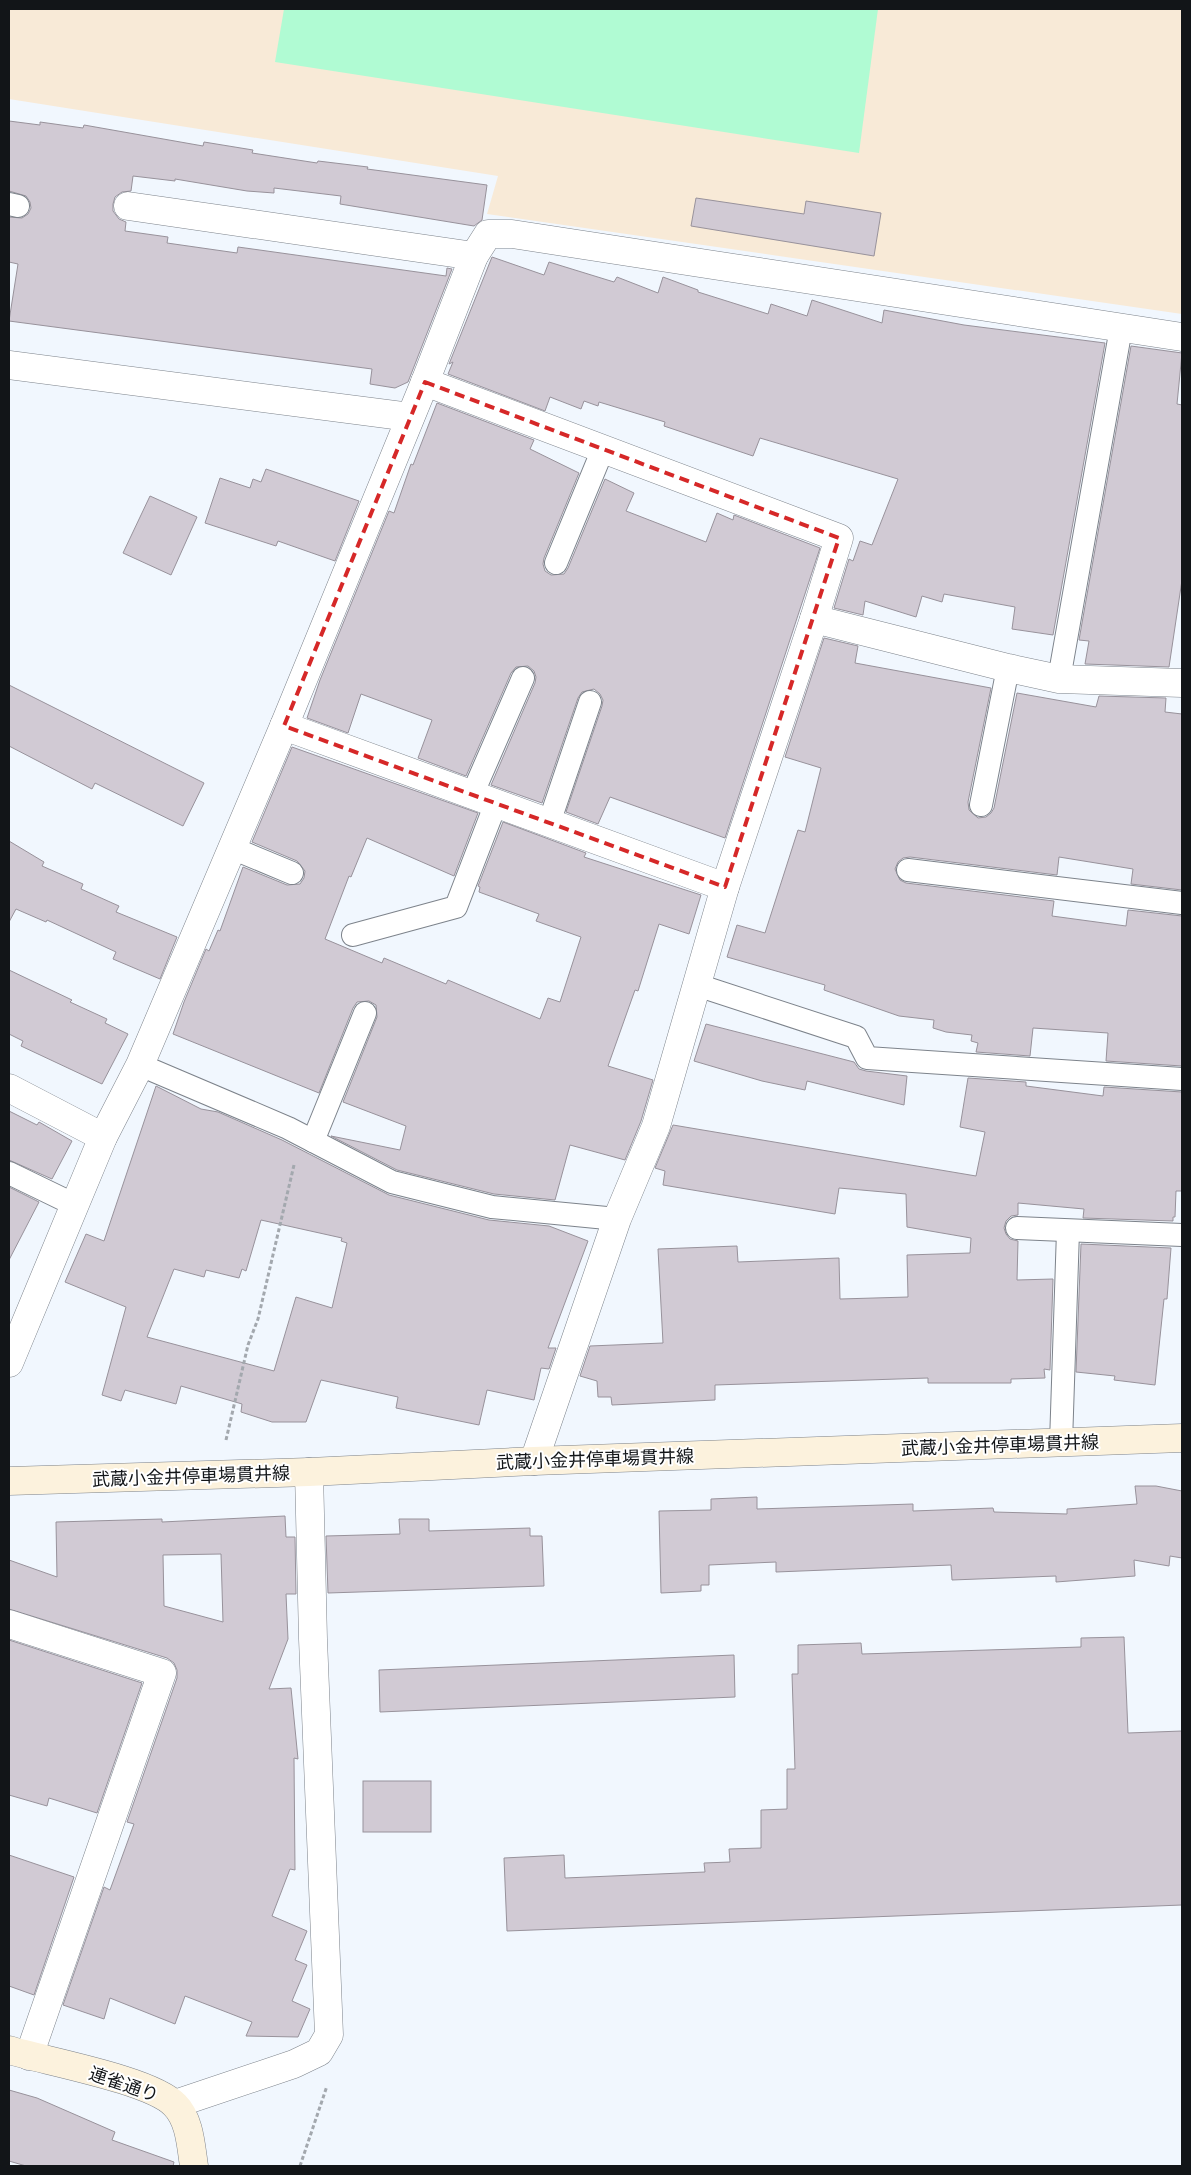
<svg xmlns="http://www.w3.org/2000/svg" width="1191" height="2175" font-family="Poppins,'Noto Sans JP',sans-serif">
<rect width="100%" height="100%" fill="#f1f7fe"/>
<path fill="#f8ead7" d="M 9,9 L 1182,9 L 1182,314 L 487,214 L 498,176 L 9,99 Z"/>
<path fill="#b0fbd3" d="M 284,9 L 878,9 L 859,153 L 275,62 Z"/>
<g fill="#d1cad4" stroke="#98929b" fill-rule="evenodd">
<path d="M 9,121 L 40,125 L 40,122 L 83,128 L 84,125 L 203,146 L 204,142 L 253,150 L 252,153 L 317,163 L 318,161 L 368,167 L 367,169 L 487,185 L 482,220 L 474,226 L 340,204 L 341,196 L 274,188 L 274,193 L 247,191 L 175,179 L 175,181 L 133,176 L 131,191 L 122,192 L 115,197 L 113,204 L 113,211 L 119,219 L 126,222 L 125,231 L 168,237 L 167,243 L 237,253 L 238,247 L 446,276 L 447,268 L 452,269 L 408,382 L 395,388 L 370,384 L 372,369 L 9,321 L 18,264 L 9,262 L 9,217 L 22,218 L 28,214 L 31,208 L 30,202 L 26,196 L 9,191 Z"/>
<path d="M 696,198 L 804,214 L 806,201 L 881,213 L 874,256 L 691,226 Z"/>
<path d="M 492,257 L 544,275 L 549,262 L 614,282 L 617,277 L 658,293 L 663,277 L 698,290 L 698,292 L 768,314 L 771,304 L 807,316 L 812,300 L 882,323 L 884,310 L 964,325 L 1105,343 L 1053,635 L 1012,629 L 1015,607 L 944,594 L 942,602 L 922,596 L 916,617 L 865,601 L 863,615 L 834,608 L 849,559 L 853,561 L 860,541 L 872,545 L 898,479 L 760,438 L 753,456 L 664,426 L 665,422 L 599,402 L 598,406 L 584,401 L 581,409 L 550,397 L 545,411 L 448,374 L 453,362 L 449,364 Z"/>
<path d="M 1131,346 L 1182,353 L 1177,404 L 1182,405 L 1182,580 L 1169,667 L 1085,664 L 1089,641 L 1079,640 Z"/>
<path d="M 437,403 L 534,440 L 530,449 L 579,473 L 544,558 L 543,564 L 545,571 L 551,575 L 564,574 L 568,568 L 605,479 L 634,493 L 626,511 L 706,542 L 717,513 L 733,520 L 734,515 L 820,548 L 725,838 L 610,797 L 598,824 L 566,812 L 602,706 L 603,700 L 600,694 L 594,689 L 582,692 L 578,698 L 542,803 L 491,785 L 535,683 L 536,677 L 534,671 L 528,666 L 516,667 L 511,673 L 466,776 L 418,758 L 432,720 L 361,694 L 348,733 L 307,718 L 320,680 L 389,511 L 394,513 L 411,464 L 413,465 Z"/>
<path d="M 266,469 L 359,501 L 335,561 L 278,541 L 276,546 L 205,523 L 220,478 L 250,488 L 253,479 L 261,482 Z"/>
<path d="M 150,496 L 197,517 L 171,575 L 123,553 Z"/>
<path d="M 824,638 L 858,646 L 855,663 L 991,688 L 968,802 L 969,810 L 978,818 L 986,817 L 991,813 L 994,808 L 1017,693 L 1096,707 L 1099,696 L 1166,698 L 1165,712 L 1182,714 L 1182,890 L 1131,884 L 1133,869 L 1059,857 L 1057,875 L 910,857 L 903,858 L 898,862 L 895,869 L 900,880 L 906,883 L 1054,901 L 1052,916 L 1126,926 L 1128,910 L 1182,916 L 1182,1066 L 1106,1061 L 1108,1033 L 1033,1028 L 1030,1056 L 976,1052 L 978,1043 L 971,1041 L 972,1035 L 946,1032 L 933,1028 L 934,1020 L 899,1016 L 824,990 L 825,985 L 727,957 L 737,925 L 765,933 L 798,830 L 805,832 L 821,768 L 785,757 Z"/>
<path d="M 9,685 L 204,783 L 183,826 L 95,783 L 92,789 L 9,746 Z"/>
<path d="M 292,747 L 478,813 L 454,876 L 367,838 L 351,877 L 349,876 L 325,939 L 382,963 L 384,958 L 446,984 L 448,980 L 540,1019 L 548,998 L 560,1002 L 581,937 L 536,921 L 539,914 L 479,892 L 480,887 L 478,886 L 503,822 L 586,853 L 584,857 L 701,895 L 689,934 L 659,924 L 638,991 L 635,990 L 608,1066 L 653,1080 L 641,1121 L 625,1160 L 570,1145 L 555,1200 L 494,1194 L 397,1170 L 331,1136 L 400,1150 L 406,1126 L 343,1102 L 377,1017 L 376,1005 L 369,1001 L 357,1002 L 353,1008 L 319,1093 L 173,1034 L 184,1002 L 206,949 L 209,951 L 218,930 L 220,931 L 243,867 L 287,885 L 300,884 L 304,878 L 305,871 L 297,861 L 252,842 Z"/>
<path d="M 9,841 L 44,862 L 42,866 L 83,884 L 81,889 L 119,906 L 116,912 L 177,937 L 160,979 L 113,959 L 116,952 L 47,920 L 46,922 L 16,909 L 9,922 Z"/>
<path d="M 9,970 L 72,1000 L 70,1002 L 107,1019 L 105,1023 L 128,1034 L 102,1084 L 21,1046 L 23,1041 L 9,1034 Z"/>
<path d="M 706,1024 L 854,1062 L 859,1069 L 866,1071 L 907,1076 L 904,1105 L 807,1081 L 805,1090 L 762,1081 L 694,1061 Z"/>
<path d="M 968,1078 L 1026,1082 L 1026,1086 L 1103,1096 L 1104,1087 L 1182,1092 L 1182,1191 L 1176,1191 L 1175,1217 L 1173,1217 L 1173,1221 L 1083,1218 L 1084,1209 L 1018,1203 L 1018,1215 L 1011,1216 L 1006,1221 L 1004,1228 L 1006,1234 L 1010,1239 L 1018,1241 L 1017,1280 L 1053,1279 L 1050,1370 L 1044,1369 L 1045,1378 L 1011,1379 L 1011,1383 L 928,1383 L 928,1378 L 715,1385 L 715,1400 L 612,1405 L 611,1397 L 598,1397 L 597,1381 L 580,1376 L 590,1346 L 663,1343 L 658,1249 L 737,1246 L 738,1262 L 839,1258 L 840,1299 L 908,1297 L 907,1255 L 970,1253 L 971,1238 L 907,1227 L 906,1194 L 839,1188 L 835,1214 L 663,1185 L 665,1171 L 655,1168 L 673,1125 L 976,1176 L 985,1132 L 960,1127 Z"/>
<path d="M 156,1086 L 201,1109 L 218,1112 L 282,1140 L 389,1195 L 489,1220 L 549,1226 L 588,1241 L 548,1348 L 556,1348 L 549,1369 L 541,1368 L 534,1400 L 487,1390 L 479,1425 L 396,1408 L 398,1397 L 321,1380 L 306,1422 L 272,1422 L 241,1412 L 242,1404 L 181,1386 L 176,1404 L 125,1390 L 121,1401 L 102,1395 L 126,1307 L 65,1282 L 86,1234 L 104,1241 ZM 261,1220 L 342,1238 L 341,1241 L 347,1243 L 332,1308 L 296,1297 L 274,1371 L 147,1337 L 174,1269 L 204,1277 L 206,1270 L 239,1278 L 242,1269 L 246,1271 Z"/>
<path d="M 9,1111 L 37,1125 L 39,1122 L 72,1141 L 52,1179 L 9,1160 Z"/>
<path d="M 9,1187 L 39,1202 L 9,1260 Z"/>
<path d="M 1081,1244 L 1171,1248 L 1167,1299 L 1164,1299 L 1155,1385 L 1114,1380 L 1115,1376 L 1076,1372 Z"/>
<path d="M 1135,1486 L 1156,1486 L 1182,1491 L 1182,1558 L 1170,1556 L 1169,1566 L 1134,1560 L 1135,1576 L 1056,1582 L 1056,1576 L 952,1580 L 951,1565 L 776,1572 L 776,1562 L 709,1565 L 709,1585 L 701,1585 L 701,1591 L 661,1593 L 659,1511 L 711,1510 L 711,1499 L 757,1497 L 757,1509 L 913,1504 L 913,1511 L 993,1508 L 994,1512 L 1067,1514 L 1067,1509 L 1137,1504 Z"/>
<path d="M 285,1516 L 286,1537 L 295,1537 L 296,1594 L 286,1594 L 288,1639 L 269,1689 L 291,1688 L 298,1759 L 294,1758 L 295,1870 L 290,1869 L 272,1916 L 307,1931 L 295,1960 L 307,1965 L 292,2001 L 310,2009 L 298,2037 L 246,2036 L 252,2022 L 185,1996 L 175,2024 L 110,1998 L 104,2019 L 63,2005 L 104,1887 L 110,1890 L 134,1824 L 127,1822 L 177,1678 L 177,1670 L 174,1663 L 167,1658 L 9,1609 L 9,1560 L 57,1577 L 56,1522 L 162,1519 L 162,1522 ZM 221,1554 L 223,1622 L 164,1606 L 163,1555 Z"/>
<path d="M 399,1519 L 429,1519 L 429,1531 L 530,1528 L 530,1536 L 542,1536 L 544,1586 L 328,1593 L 326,1536 L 400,1534 Z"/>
<path d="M 1124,1637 L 1128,1733 L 1182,1731 L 1182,1905 L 507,1931 L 504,1858 L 564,1855 L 565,1878 L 705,1872 L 704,1863 L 730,1862 L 729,1849 L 761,1848 L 761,1810 L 787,1809 L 787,1769 L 795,1769 L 792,1674 L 798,1674 L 798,1645 L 861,1643 L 862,1654 L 1081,1647 L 1081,1638 Z"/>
<path d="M 9,1640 L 142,1683 L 97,1813 L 49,1798 L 47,1806 L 9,1795 Z"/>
<path d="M 734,1655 L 735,1697 L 380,1712 L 379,1670 Z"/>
<rect x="363" y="1781" width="68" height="51"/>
<path d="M 9,1855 L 74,1877 L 34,1995 L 9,1986 Z"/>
<path d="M 9,2090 L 37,2098 L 115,2132 L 112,2140 L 174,2162 L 173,2166 L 26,2166 L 9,2161 Z"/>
</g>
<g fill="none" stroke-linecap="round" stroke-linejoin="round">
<defs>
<g id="service">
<path d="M 9,204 L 18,206"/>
<path d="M 556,563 L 603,449"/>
<path d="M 1059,679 L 1121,328"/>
<path d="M 472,795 L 523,678"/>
<path d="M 981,805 L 1008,668"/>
<path d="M 549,823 L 590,702"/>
<path d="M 232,848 L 292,873"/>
<path d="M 908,870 L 1182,903"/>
<path d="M 353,935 L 456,907 L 496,803"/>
<path d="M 697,985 L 856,1037 L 867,1058 L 1182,1079"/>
<path d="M 140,1065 L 288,1128 L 392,1182 L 492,1207 L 617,1219"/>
<path d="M 313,1141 L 365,1013"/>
<path d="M 9,1173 L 75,1205"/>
<path d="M 1017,1228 L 1182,1235"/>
<path d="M 1061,1443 L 1068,1231"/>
</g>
<g id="minor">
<path d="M 128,206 L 474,256"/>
<path d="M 9,365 L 410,417"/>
<path d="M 425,382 L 839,538 L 814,619 L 725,887 L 656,1126 L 617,1219 L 534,1461"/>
<path d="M 814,619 L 1008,668 L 1059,679 L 1182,683"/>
<path d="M 284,726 L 725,887"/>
<path d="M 9,1088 L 103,1137"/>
<path d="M 9,1363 L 103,1137 L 140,1065 L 284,726 L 425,382 L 474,256 L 488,234 L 512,234 L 1182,337"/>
<path d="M 9,1624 L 162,1673 L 29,2056"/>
<path d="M 175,2104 L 294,2064 L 319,2052 L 329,2035 L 313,1639 L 309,1472"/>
</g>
<g id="secondary">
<path d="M 9,1481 L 309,1472 L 534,1461 L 1182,1438"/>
<path d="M 9,2050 C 45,2061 152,2080 175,2105 C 190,2120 191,2147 194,2166"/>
</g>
</defs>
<use href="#service" stroke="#7d838b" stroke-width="24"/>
<use href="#minor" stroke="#7d838b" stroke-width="29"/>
<use href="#secondary" stroke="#7d838b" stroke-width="29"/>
<g stroke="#a3a8ae" stroke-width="3" stroke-dasharray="4 2.5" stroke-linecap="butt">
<path d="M 226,1440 L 248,1345 L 258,1319 L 294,1165"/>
<path d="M 300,2166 L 327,2086"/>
</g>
<use href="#service" stroke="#fff" stroke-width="22"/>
<use href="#minor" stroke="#fff" stroke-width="28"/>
<use href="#secondary" stroke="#fcf2dd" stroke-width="28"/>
</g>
<path fill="none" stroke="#d62828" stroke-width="4" stroke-dasharray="10 6" stroke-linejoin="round" d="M 425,382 L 839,538 L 725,887 L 284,726 Z"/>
<g text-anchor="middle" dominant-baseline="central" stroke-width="4" stroke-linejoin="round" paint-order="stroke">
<g font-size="18" fill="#121518" stroke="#fff">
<text transform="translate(1000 1445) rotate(-2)">武蔵小金井停車場貫井線</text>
<text transform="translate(595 1459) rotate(-2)">武蔵小金井停車場貫井線</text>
<text transform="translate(191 1476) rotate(-2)">武蔵小金井停車場貫井線</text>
<text transform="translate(124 2084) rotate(19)">連雀通り</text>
</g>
</g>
<rect width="1191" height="2175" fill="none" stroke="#121518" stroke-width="20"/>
</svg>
